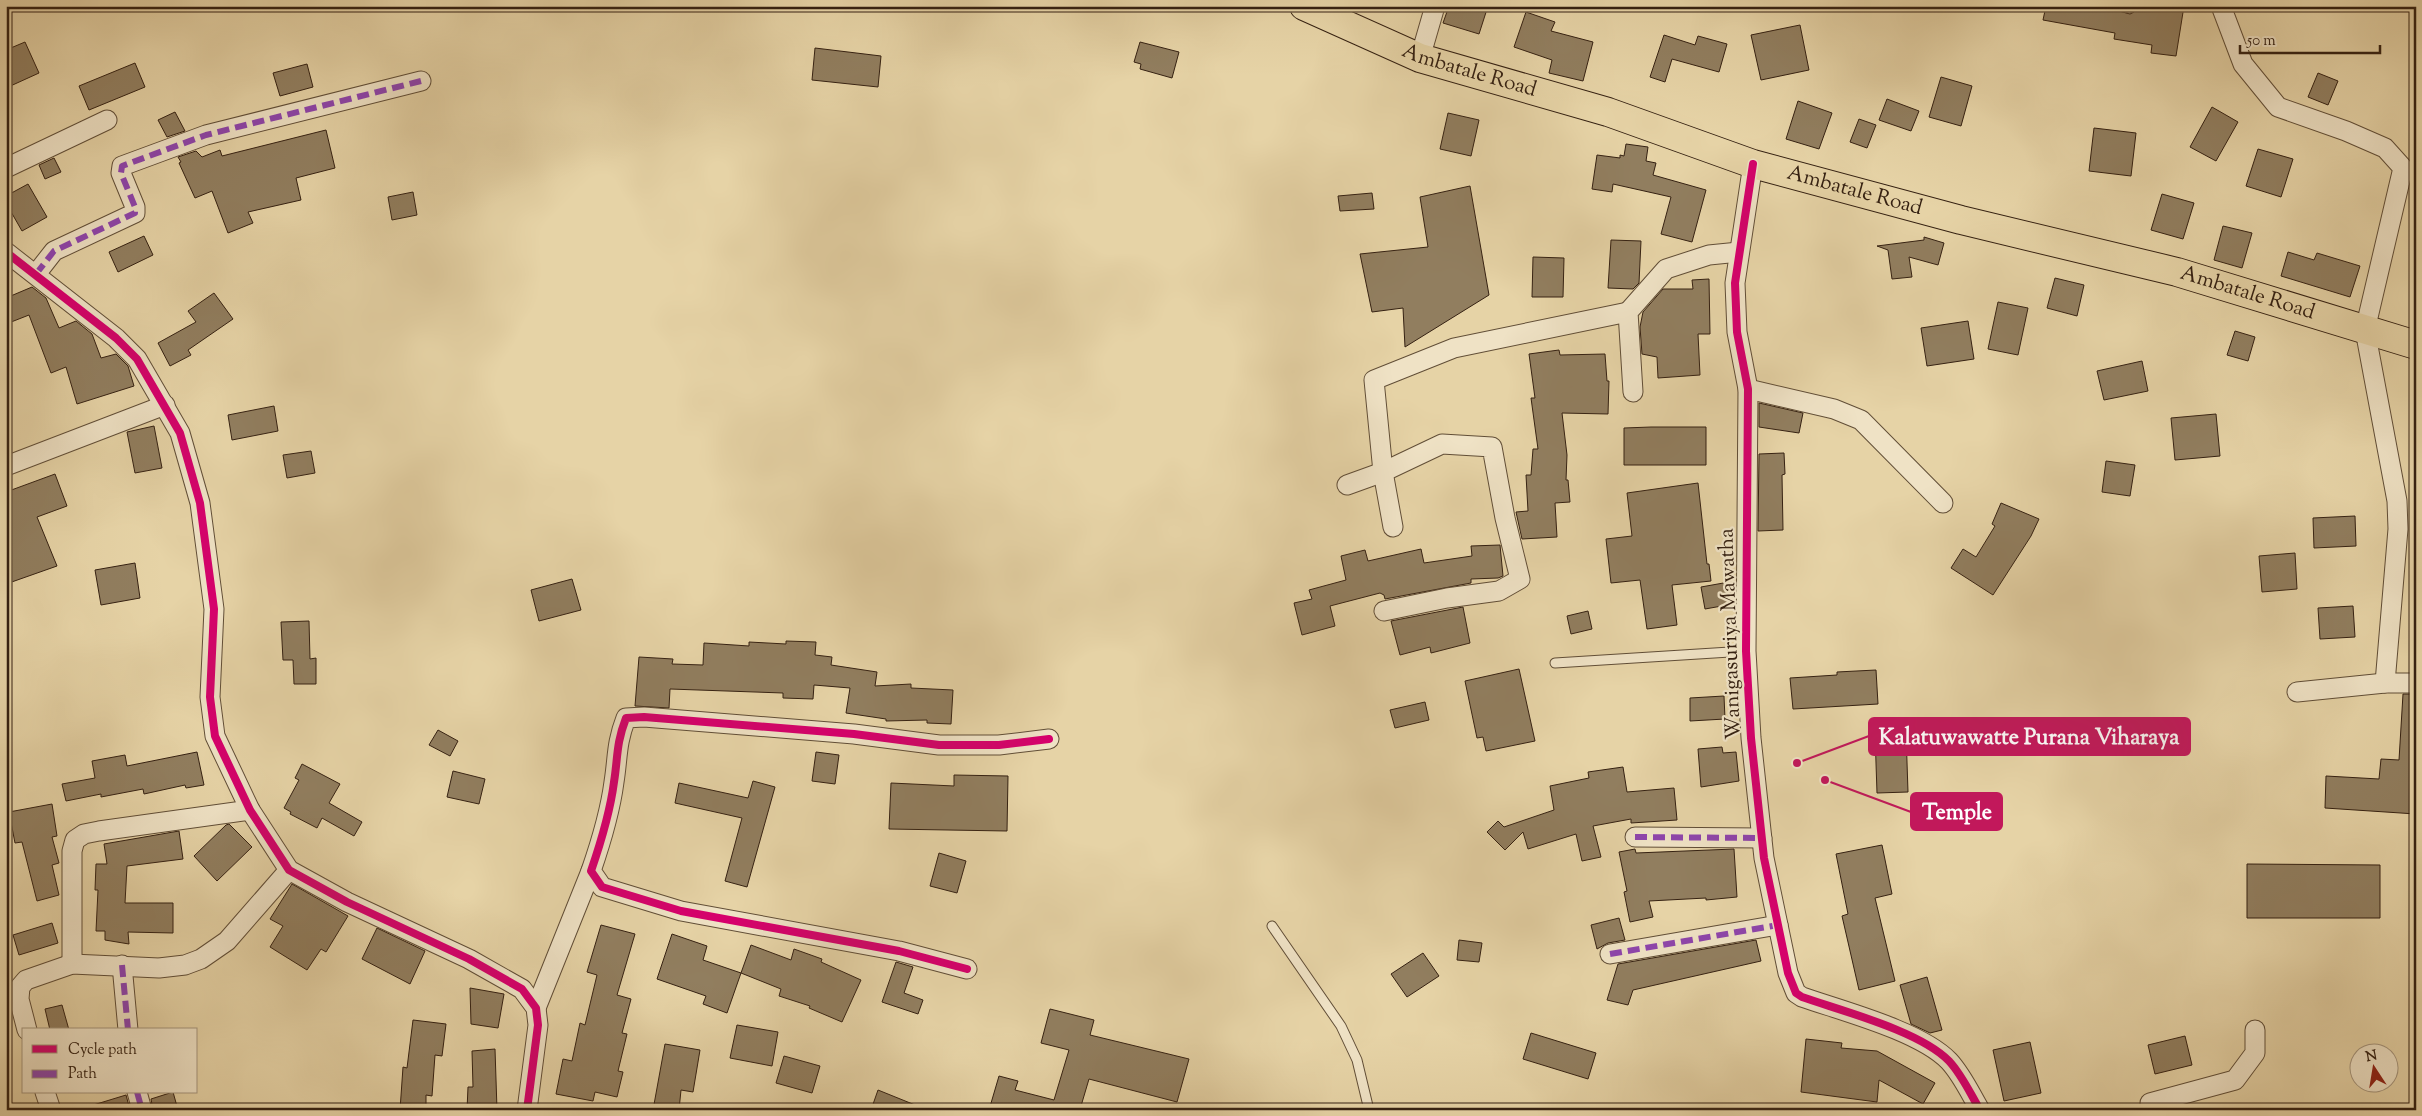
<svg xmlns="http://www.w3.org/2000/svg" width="2422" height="1116" font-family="'Sorts Mill Goudy',serif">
<rect width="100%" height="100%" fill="#e6d3a6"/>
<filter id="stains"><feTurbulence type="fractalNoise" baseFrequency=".004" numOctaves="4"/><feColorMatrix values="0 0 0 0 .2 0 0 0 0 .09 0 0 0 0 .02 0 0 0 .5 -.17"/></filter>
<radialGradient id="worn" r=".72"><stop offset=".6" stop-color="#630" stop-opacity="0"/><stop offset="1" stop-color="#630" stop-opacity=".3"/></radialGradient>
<g fill="#917e5f" stroke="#352112">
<path d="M 1449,6 L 1488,6 L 1479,34 L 1443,23 Z"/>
<path d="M 2046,6 L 2100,6 L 2130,14 L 2134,12 L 2135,6 L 2184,6 L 2176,56 L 2151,53 L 2152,45 L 2114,39 L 2115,33 L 2043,20 Z"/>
<path d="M 1526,12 L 1555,22 L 1551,31 L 1593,42 L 1583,81 L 1549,73 L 1552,60 L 1514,47 Z"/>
<path d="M 1800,25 L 1809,70 L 1761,80 L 1751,35 Z"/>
<path d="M 1664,35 L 1695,45 L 1698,36 L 1727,44 L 1719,72 L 1672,59 L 1665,82 L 1650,77 Z"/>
<path d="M 25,42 L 39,73 L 6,88 L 6,50 Z"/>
<path d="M 1140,42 L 1179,52 L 1172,78 L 1140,69 L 1141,64 L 1134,62 Z"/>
<path d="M 815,48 L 881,56 L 878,87 L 812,80 Z"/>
<path d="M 135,63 L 145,87 L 89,110 L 79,86 Z"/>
<path d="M 307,64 L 313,87 L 280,96 L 273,73 Z"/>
<path d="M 2318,73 L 2338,81 L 2328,105 L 2308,97 Z"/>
<path d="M 1941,77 L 1972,86 L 1961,126 L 1929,117 Z"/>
<path d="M 1887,99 L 1919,111 L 1911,131 L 1879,120 Z"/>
<path d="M 1798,101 L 1832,113 L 1819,149 L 1786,139 Z"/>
<path d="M 2212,107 L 2238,122 L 2216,161 L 2190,147 Z"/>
<path d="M 175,112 L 185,131 L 167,137 L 158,120 Z"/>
<path d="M 1448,113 L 1479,120 L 1471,156 L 1440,149 Z"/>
<path d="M 1859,119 L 1876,125 L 1867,148 L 1850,142 Z"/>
<path d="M 2094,128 L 2136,133 L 2131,176 L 2089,171 Z"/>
<path d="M 326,130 L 335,168 L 296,178 L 301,200 L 248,212 L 253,223 L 228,233 L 212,191 L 195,198 L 179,163 L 181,162 L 178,157 L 196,151 L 202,157 L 220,150 L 222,156 Z"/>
<path d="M 1626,144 L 1648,147 L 1646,161 L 1656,163 L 1653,175 L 1706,190 L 1692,242 L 1661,234 L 1671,197 L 1613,184 L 1612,192 L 1592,189 L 1597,155 L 1620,158 L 1620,155 L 1624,156 Z"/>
<path d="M 2258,149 L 2293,159 L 2281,197 L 2246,186 Z"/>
<path d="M 54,158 L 61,172 L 45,179 L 39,165 Z"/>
<path d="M 28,184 L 47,217 L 22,231 L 6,203 L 6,196 Z"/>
<path d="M 1470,186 L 1489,295 L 1405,347 L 1403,308 L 1372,312 L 1360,254 L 1428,247 L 1420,197 Z"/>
<path d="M 413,192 L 417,215 L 392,220 L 388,197 Z"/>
<path d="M 1372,193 L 1374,209 L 1340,211 L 1338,196 Z"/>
<path d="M 2162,194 L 2194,203 L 2183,239 L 2151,230 Z"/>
<path d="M 2223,226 L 2252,233 L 2242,268 L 2214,260 Z"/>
<path d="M 144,236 L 153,255 L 118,272 L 109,252 Z"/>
<path d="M 1924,237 L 1944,243 L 1938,265 L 1909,257 L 1912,277 L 1892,279 L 1888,250 L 1877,246 L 1924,240 Z"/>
<path d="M 1611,240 L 1641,241 L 1639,283 L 1633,289 L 1608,288 Z"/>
<path d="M 2288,252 L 2314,260 L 2317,253 L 2360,266 L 2350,297 L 2281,276 Z"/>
<path d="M 1533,257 L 1564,258 L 1563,297 L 1532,297 Z"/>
<path d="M 2055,278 L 2084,285 L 2077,316 L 2047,308 Z"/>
<path d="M 1709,279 L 1710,334 L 1698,334 L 1700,375 L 1658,378 L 1657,357 L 1642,354 L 1640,327 L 1643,312 L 1663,289 L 1693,289 L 1692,280 Z"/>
<path d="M 32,287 L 46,298 L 59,328 L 76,321 L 92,334 L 101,358 L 116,354 L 128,366 L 134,386 L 77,404 L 66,367 L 51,373 L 29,315 L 6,324 L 6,298 Z"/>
<path d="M 214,293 L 233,319 L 188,350 L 191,355 L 170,366 L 158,343 L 196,322 L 188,311 Z"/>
<path d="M 1998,302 L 2028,308 L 2018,355 L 1988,349 Z"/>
<path d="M 1968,321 L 1974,359 L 1927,366 L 1921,328 Z"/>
<path d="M 2235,331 L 2255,337 L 2248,361 L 2227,355 Z"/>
<path d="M 1559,350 L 1560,355 L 1605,354 L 1607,381 L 1609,381 L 1608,414 L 1562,413 L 1567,455 L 1566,480 L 1568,480 L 1570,502 L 1555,503 L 1557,537 L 1522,539 L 1516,512 L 1528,511 L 1526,475 L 1531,475 L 1533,449 L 1538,449 L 1531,398 L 1535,398 L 1529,354 Z"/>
<path d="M 2142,361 L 2148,391 L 2104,400 L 2097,371 Z"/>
<path d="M 1759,403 L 1803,413 L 1799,433 L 1759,427 Z"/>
<path d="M 274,406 L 278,431 L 232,440 L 228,415 Z"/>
<path d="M 2216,414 L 2220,456 L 2175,460 L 2171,418 Z"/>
<path d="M 154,426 L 162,468 L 135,473 L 127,432 Z"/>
<path d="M 1651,427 L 1706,427 L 1706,465 L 1624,465 L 1624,428 Z"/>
<path d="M 311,451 L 315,473 L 287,478 L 283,455 Z"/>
<path d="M 1784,453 L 1785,474 L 1782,475 L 1783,530 L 1758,531 L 1759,454 Z"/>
<path d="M 2106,461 L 2135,465 L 2130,496 L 2102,492 Z"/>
<path d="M 55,474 L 67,506 L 37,517 L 57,566 L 6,584 L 6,492 Z"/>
<path d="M 1698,483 L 1707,564 L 1709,564 L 1711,581 L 1672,585 L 1677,625 L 1647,629 L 1640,580 L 1611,583 L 1606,539 L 1632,536 L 1627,493 Z"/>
<path d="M 2001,503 L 2039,519 L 2031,536 L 1993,595 L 1951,568 L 1963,549 L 1976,557 L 1995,526 L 1992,524 Z"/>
<path d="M 2355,516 L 2356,546 L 2314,548 L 2313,518 Z"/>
<path d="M 1500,545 L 1503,576 L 1498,578 L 1471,579 L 1471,583 L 1385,599 L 1384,595 L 1380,593 L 1330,606 L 1335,626 L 1302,635 L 1294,603 L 1312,599 L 1309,590 L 1346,580 L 1341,556 L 1365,550 L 1368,561 L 1421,549 L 1424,563 L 1472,556 L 1471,546 Z"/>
<path d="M 2295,553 L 2297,589 L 2262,592 L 2259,556 Z"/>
<path d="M 135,563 L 140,598 L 101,605 L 95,570 Z"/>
<path d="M 572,579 L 581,610 L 539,621 L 531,590 Z"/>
<path d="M 1729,582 L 1733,604 L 1705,609 L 1701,587 Z"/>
<path d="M 2353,606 L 2355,637 L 2320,639 L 2318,608 Z"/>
<path d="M 1463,607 L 1470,643 L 1431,653 L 1430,647 L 1400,655 L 1391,621 Z"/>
<path d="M 1588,611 L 1592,629 L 1571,634 L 1567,616 Z"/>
<path d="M 309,621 L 310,659 L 316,658 L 316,684 L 294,684 L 293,660 L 283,660 L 281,622 Z"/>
<path d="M 786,641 L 816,642 L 815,655 L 832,657 L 831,665 L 877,672 L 875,686 L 911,684 L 911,688 L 953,690 L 951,724 L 927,723 L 927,720 L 886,721 L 886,719 L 846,713 L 850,688 L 814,685 L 813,699 L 783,698 L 783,693 L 670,689 L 669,708 L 635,706 L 639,657 L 673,659 L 672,664 L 703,665 L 704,643 L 749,646 L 749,642 L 786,644 Z"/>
<path d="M 1519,669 L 1535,741 L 1486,751 L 1483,737 L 1477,738 L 1465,681 Z"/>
<path d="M 1876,670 L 1878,704 L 1793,709 L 1790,678 L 1837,675 L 1837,672 Z"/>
<path d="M 2403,694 L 2416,694 L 2416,814 L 2325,808 L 2326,776 L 2379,779 L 2381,759 L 2399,760 Z"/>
<path d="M 1724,696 L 1725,719 L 1690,721 L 1690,698 Z"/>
<path d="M 1425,702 L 1429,720 L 1395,728 L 1390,710 Z"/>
<path d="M 438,730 L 458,741 L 450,756 L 429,745 Z"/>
<path d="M 1906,732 L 1908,792 L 1877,793 L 1875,733 Z"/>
<path d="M 1722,747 L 1723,753 L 1736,752 L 1739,781 L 1701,787 L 1698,749 Z"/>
<path d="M 197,752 L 204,785 L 186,788 L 185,785 L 144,794 L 143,789 L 101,797 L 101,794 L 66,801 L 62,784 L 95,778 L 92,761 L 125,755 L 127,766 Z"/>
<path d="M 816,752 L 839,755 L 835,784 L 812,781 Z"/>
<path d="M 302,764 L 340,784 L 329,803 L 362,822 L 354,836 L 322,818 L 317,828 L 290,814 L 291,812 L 284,808 L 299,780 L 295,778 Z"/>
<path d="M 1623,767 L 1627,792 L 1674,788 L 1677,820 L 1631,823 L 1631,819 L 1593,826 L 1601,857 L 1582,861 L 1576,834 L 1528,849 L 1523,832 L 1505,850 L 1487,832 L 1498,821 L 1504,827 L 1554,810 L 1550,786 L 1589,778 L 1588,772 Z"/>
<path d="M 453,771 L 485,779 L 479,804 L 447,797 Z"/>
<path d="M 954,775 L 1008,776 L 1007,831 L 889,829 L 891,783 L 954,786 Z"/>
<path d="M 753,781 L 775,787 L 747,887 L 725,881 L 742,818 L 675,803 L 679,783 L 748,798 Z"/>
<path d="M 52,804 L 57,836 L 52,837 L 59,863 L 52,865 L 59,895 L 37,901 L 22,842 L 15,843 L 9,812 Z"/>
<path d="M 229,824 L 252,847 L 217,881 L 194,856 L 226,825 Z"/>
<path d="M 179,831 L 183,859 L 127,866 L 125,903 L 173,903 L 173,933 L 128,932 L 129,944 L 105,940 L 105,931 L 96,931 L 98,890 L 95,890 L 96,864 L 107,864 L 104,844 Z"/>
<path d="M 1882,845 L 1892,894 L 1875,898 L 1895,981 L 1859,990 L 1842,916 L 1848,914 L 1836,854 Z"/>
<path d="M 1635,849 L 1636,853 L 1734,849 L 1737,897 L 1706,900 L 1706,898 L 1649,901 L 1653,917 L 1630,922 L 1624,892 L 1627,891 L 1619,852 Z"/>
<path d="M 939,853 L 966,861 L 957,893 L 930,886 Z"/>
<path d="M 2247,864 L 2380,865 L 2380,918 L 2247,918 Z"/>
<path d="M 292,884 L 348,916 L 326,952 L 321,949 L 307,970 L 270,947 L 283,926 L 270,919 Z"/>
<path d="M 1619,918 L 1625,940 L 1608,943 L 1597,949 L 1591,925 Z"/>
<path d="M 52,923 L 58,943 L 19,955 L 13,935 Z"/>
<path d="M 601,925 L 635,934 L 617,995 L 631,999 L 622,1033 L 627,1034 L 618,1071 L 623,1072 L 617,1097 L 595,1092 L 593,1101 L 556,1094 L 563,1059 L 572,1061 L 580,1023 L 585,1025 L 597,975 L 587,972 Z"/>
<path d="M 377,928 L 425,951 L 410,984 L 362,959 Z"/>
<path d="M 672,934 L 707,946 L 703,960 L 741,973 L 727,1013 L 703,1004 L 706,996 L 657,979 Z"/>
<path d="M 1459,940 L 1482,943 L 1479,962 L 1457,960 Z"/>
<path d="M 1756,940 L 1761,961 L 1633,990 L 1628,1005 L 1607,1000 L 1618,964 Z"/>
<path d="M 751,945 L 791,960 L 794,949 L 822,959 L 821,962 L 861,980 L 842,1022 L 809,1008 L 810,1006 L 779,996 L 781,989 L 741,973 Z"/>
<path d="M 1423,953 L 1439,976 L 1407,997 L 1391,974 Z"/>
<path d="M 896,962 L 913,967 L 904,993 L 923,1000 L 918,1014 L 882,1002 Z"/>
<path d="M 1927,977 L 1942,1030 L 1930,1033 L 1911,1024 L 1900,985 Z"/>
<path d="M 470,988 L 504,994 L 498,1028 L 471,1024 Z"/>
<path d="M 62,1005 L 69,1030 L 50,1030 L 45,1009 Z"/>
<path d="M 1050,1009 L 1094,1020 L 1090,1035 L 1189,1059 L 1177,1102 L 1089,1079 L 1081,1106 L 1076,1105 L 1074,1110 L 989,1110 L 999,1076 L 1018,1081 L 1015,1090 L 1054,1100 L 1069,1050 L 1041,1043 Z"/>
<path d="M 413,1020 L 446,1024 L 442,1056 L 435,1055 L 432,1096 L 426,1095 L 426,1110 L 400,1110 L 403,1067 L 407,1068 Z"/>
<path d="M 737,1025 L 778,1032 L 772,1066 L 730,1058 Z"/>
<path d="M 1531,1033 L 1596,1053 L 1588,1079 L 1523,1059 Z"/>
<path d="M 2185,1036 L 2192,1065 L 2155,1074 L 2148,1045 Z"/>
<path d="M 1806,1039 L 1842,1043 L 1841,1048 L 1877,1051 L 1935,1083 L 1923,1104 L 1879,1080 L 1877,1102 L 1801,1092 Z"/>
<path d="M 2030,1042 L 2041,1093 L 2004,1101 L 1993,1050 Z"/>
<path d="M 665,1044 L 700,1050 L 693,1092 L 681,1090 L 679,1110 L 653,1110 Z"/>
<path d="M 495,1049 L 497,1110 L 467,1110 L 468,1087 L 473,1087 L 472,1051 Z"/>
<path d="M 784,1056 L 820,1066 L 812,1093 L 776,1083 Z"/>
<path d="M 878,1090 L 925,1109 L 925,1110 L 871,1110 Z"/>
<path d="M 173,1092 L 178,1110 L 153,1110 L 151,1099 Z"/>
<path d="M 126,1095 L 130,1110 L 91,1110 L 90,1106 Z"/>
</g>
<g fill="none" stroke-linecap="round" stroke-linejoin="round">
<defs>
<g id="service">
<path d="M 2122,6 L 2129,8"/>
<path d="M 1555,663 L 1746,651"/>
<path d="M 1272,926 L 1341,1026 L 1357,1060 L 1369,1110"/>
</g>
<g id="minor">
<path d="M 2221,6 L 2243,64 L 2278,107 L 2346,131 L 2385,148 L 2403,168 L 2365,330 L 2397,501 L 2398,529 L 2385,683"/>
<path d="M 1420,58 L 1435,6"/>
<path d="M 1753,164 L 1735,283 L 1737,332 L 1748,389 L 1746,651 L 1751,738 L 1764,858 L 1788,973 L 1796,993 L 1802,997 C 1842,1011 1920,1031 1949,1061 C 1962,1075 1970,1093 1980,1110"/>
<path d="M 6,168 L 107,120"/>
<path d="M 6,252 L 116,338 L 137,359 L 180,433 L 200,503 L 214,609 L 210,697 L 215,736 L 250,810 L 289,870 L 347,902 L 469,959 L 522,989 L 536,1008 L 538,1025 L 527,1110"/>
<path d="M 36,274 L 54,251 L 135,213 L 135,207 L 121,173 L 122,166 L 206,135 L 421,81"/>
<path d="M 1748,389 L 1834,409 L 1861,420 L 1943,503"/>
<path d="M 1633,392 L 1628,312 L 1666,269 L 1709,255 L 1739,252"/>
<path d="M 6,466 L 165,405"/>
<path d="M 1347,485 L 1383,472 L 1442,444 L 1492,447 L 1505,518 L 1520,579 L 1499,591 L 1447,598 L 1384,611"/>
<path d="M 1393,527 L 1383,472 L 1374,380 L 1454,348 L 1628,312"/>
<path d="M 2297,692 L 2385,683 L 2416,683"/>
<path d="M 1635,837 L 1762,838"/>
<path d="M 1610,954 L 1778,925"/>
<path d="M 72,964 L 72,851 L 75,840 L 84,834 L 99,831 L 250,810"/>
<path d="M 122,965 L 128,1030"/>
<path d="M 967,969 L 899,951 L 681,911 L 602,887 L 591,871 C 601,842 610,813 614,782 C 618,757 616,744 626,718 L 644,717 L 854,734 L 939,745 L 999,745 L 1049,739"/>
<path d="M 536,1008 L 591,871"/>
<path d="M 27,1030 L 19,999 L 20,987 L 26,980 L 72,964 L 159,968 L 185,965 L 201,959 L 227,941 L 289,870"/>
<path d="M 45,1092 L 51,1110"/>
<path d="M 137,1092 L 142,1110"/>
<path d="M 2150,1110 L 2150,1103 L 2235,1080 L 2255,1053 L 2255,1030"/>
</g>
<g id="primary">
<path id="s1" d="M 1304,6 L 1420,58 L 1608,112 L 1753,164 L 1961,220 L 2177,272 L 2416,345"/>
</g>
</defs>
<use href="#service" stroke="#614e37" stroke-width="11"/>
<use href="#minor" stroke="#614e37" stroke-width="21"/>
<use href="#primary" stroke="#352112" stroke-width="30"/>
<use href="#service" stroke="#efe2c5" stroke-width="9"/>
<use href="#minor" stroke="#efe2c5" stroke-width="19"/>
<use href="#primary" stroke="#e6d3a6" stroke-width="28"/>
<g stroke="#8e44ad" stroke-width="6" stroke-dasharray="12 6" stroke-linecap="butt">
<path d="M 36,274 L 54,251 L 135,213 L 135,207 L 121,173 L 122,166 L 206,135 L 421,81"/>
<path d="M 1635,837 L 1762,838"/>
<path d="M 1610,954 L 1778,925"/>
<path d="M 122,965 L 128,1030"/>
<path d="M 137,1092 L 142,1110"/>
</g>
<defs>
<g id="cycleway">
<path d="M 1753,164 L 1735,283 L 1737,332 L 1748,389 L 1746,651 L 1751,738 L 1764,858 L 1788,973 L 1796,993 L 1802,997 C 1842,1011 1920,1031 1949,1061 C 1962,1075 1970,1093 1980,1110"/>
<path d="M 6,252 L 116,338 L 137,359 L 180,433 L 200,503 L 214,609 L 210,697 L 215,736 L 250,810 L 289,870 L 347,902 L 469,959 L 522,989 L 536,1008 L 538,1025 L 527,1110"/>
<path d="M 967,969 L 899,951 L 681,911 L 602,887 L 591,871 C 601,842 610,813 614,782 C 618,757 616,744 626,718 L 644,717 L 854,734 L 939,745 L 999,745 L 1049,739"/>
</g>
</defs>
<use href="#cycleway" stroke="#efe2c5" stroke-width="11"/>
<use href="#cycleway" stroke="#d6006c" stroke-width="8"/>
</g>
<g text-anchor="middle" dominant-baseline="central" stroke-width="4.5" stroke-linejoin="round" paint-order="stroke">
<g font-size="21" fill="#352112" stroke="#efe2c5">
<text stroke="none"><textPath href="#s1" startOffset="178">Ambatale Road</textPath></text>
<text stroke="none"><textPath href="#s1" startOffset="582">Ambatale Road</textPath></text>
<text stroke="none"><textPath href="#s1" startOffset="988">Ambatale Road</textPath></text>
<text transform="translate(1731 634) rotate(-92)">Wanigasuriya Mawatha</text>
</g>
</g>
<path fill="none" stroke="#c2185b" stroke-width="2" d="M1797 763L1869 736M1825 780L1911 812"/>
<g fill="#c2185b" stroke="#efe2c5" stroke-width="2">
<circle cx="1797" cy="763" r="5"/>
<circle cx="1825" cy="780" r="5"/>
</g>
<g fill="#c2185b" stroke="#c2185b" stroke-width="2">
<rect x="1869" y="718" width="321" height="37" rx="5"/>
<rect x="1911" y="793" width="91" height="37" rx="5"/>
</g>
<g font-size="22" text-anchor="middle" font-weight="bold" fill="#fff">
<text x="2029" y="744">Kalatuwawatte Purana Viharaya</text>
<text x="1957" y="819">Temple</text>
</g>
<rect width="2422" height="1116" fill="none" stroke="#e6d3a6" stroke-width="25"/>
<rect x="8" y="8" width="2407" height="1101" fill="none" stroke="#352112" stroke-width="2.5"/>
<rect x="12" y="12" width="2397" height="1091" fill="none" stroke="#352112"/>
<rect x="22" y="1028" width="175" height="65" fill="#efe2c5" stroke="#a5957d"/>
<rect x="32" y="1045" width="25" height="8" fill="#d6006c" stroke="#a5957d"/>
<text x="68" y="1054" font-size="15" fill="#352112">Cycle path</text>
<rect x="32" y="1070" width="25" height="8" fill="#8e44ad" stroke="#a5957d"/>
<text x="68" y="1078" font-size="15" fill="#352112">Path</text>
<g transform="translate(2374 1068) rotate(348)"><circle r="24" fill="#efe2c5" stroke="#a5957d"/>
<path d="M0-4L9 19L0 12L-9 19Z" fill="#8f2418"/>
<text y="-8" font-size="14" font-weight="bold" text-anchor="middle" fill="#352112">N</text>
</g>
<path d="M2240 45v8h140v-8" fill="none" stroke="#352112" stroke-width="2.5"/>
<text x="2247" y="45" font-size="15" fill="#352112" stroke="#efe2c5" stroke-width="4" paint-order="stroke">50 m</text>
<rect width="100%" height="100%" filter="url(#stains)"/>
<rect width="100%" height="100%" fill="url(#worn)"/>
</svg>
